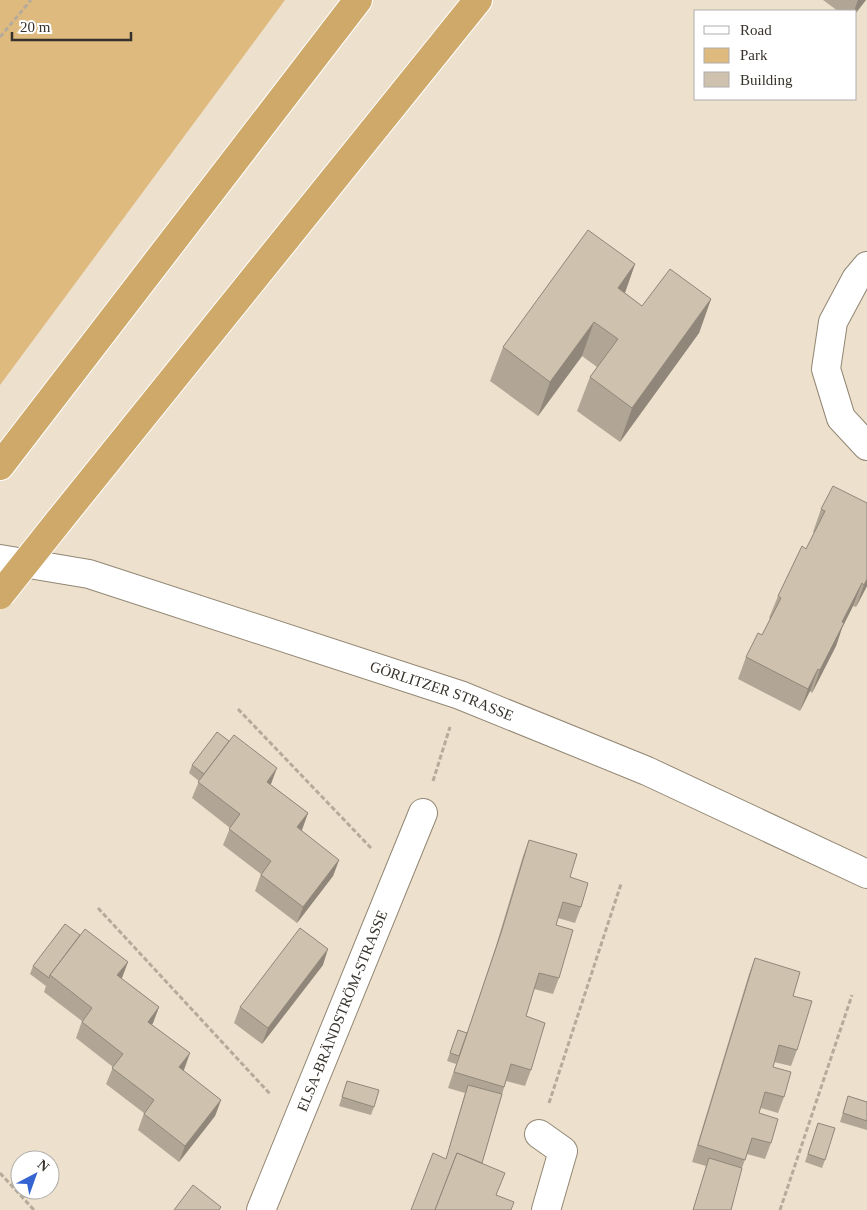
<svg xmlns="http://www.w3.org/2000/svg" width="867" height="1210" font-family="'Times New Roman',serif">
<rect width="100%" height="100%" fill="#ede0cc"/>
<path fill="#dfba7e" d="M 0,0 L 285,0 L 0,385 Z"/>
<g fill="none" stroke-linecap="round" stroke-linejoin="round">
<defs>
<g id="minor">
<path d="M 867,266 L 856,279 L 833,322 L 826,369 L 841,418 L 867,446"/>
<path id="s1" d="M 0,559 L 89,574 L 460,695 L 647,771 L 867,874"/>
<path d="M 539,1134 L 563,1151 L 546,1210"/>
<path id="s2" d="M 261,1210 L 423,813"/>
</g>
<g id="motorway">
<path d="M 0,466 L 358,0"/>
<path d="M 58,522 L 478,0"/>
</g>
</defs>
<use href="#minor" stroke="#928774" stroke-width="30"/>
<use href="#motorway" stroke="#fff" stroke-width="30"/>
<g stroke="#b6ab9b" stroke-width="3" stroke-dasharray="5 2.5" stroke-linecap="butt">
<path d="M 0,37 L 31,0"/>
<path d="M 238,709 L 371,848"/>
<path d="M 433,781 L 450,727"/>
<path d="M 98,908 L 271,1095"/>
<path d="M 549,1103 L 621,884"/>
<path d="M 0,1173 L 34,1210"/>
<path d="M 780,1210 L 852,995"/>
</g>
<use href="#minor" stroke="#fff" stroke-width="28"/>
<use href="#motorway" stroke="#cfa969" stroke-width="28"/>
<defs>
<path id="motorway-bridge" d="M 0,595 L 58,522"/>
</defs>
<use href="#motorway-bridge" stroke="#fff" stroke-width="30" stroke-linecap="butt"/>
<use href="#motorway-bridge" stroke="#cfa969" stroke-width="28"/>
</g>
<g fill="#b1a696">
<path d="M 823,0 L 866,0 L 856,11 L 838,11 Z"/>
<path d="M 635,264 L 625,293 L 642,306 L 711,299 L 699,333 L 620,442 L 577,411 L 590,377 L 597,367 L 582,356 L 538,416 L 490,381 L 503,347 Z"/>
<path d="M 867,503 L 867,586 L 856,607 L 853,606 L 842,628 L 836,646 L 812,693 L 810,691 L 800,711 L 738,679 L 746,657 L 762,635 L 770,619 L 769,618 L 778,596 L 806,549 L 814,533 L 813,532 L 821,509 Z"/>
<path d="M 192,765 L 271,785 L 308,813 L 301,831 L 339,860 L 333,876 L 297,923 L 255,891 L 261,874 L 223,845 L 230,828 L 192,798 L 199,781 L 189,773 Z"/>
<path d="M 529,840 L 570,877 L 581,907 L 575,923 L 558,918 L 556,925 L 559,978 L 553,994 L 534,989 L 526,1016 L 531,1070 L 525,1086 L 506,1081 L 482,1163 L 497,1195 L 511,1210 L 446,1159 L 465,1093 L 448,1088 L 461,1050 L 456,1064 L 447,1061 L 458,1030 L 467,1033 L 495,949 L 523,856 Z"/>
<path d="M 755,958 L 793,996 L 797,1050 L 791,1066 L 774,1062 L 773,1067 L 784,1097 L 778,1113 L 761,1108 L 759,1113 L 771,1143 L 765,1159 L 747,1154 L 742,1168 L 731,1210 L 693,1210 L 706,1166 L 692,1162 L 749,974 Z"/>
<path d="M 323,965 L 262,1044 L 234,1023 L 240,1007 Z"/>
<path d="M 33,966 L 121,978 L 159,1007 L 152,1025 L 184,1070 L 183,1071 L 221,1100 L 215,1116 L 179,1162 L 138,1130 L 144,1113 L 106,1084 L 113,1067 L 76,1038 L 82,1021 L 44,992 L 46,986 L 30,974 Z"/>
<path d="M 347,1081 L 374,1107 L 371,1115 L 339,1106 Z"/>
<path d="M 848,1096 L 867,1102 L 867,1130 L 840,1122 Z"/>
<path d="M 818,1123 L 825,1160 L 822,1168 L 805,1162 Z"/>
</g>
<g fill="#90877a">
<path d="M 858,0 L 866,0 L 856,13 L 856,11 L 854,11 Z"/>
<path d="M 635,264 L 623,298 L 618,288 Z"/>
<path d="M 711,299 L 699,333 L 620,442 L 632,408 Z"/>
<path d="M 594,322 L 582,356 L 538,416 L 550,382 Z"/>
<path d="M 867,579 L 867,586 L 856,607 L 864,585 Z"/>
<path d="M 862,583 L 853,606 L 842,628 L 836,646 L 812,693 L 820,670 L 842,622 Z"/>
<path d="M 818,669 L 810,691 L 800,711 L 808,689 Z"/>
<path d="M 277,768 L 271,784 L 261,798 L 267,782 Z"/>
<path d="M 308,813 L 302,830 L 291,844 L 297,827 Z"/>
<path d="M 339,860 L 333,876 L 297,923 L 303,907 Z"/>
<path d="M 328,949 L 323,965 L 262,1044 L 268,1028 Z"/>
<path d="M 128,962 L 122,978 L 111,991 L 117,975 Z"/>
<path d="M 159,1007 L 153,1023 L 142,1038 L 148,1022 Z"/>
<path d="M 190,1053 L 184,1070 L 173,1084 L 179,1067 Z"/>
<path d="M 221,1100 L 215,1116 L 179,1162 L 185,1146 Z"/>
</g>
<g fill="#cec1ae" stroke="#90877a">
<path d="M 588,230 L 635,264 L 618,288 L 642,306 L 670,269 L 711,299 L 632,408 L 590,377 L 618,339 L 594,322 L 550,382 L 503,347 Z"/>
<path d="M 833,486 L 867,503 L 867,579 L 864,585 L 862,583 L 842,622 L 844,623 L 820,670 L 818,669 L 808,689 L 746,657 L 758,633 L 762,635 L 781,598 L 778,596 L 802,546 L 806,549 L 825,511 L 821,509 Z"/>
<path d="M 217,732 L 229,741 L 204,774 L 192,765 Z"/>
<path d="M 234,735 L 277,768 L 267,782 L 308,813 L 297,827 L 339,860 L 303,907 L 261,875 L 271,861 L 229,829 L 240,814 L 198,782 Z"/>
<path d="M 529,840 L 577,854 L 570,877 L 588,883 L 581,907 L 563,902 L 556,925 L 573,930 L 559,978 L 539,973 L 526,1016 L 545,1023 L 531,1070 L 511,1064 L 504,1087 L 454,1072 L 501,933 Z"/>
<path d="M 65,924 L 80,935 L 50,975 L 49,978 L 33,966 Z"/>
<path d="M 300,928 L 328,949 L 268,1028 L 240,1007 Z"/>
<path d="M 85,929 L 128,962 L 117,975 L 159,1007 L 148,1022 L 190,1053 L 179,1067 L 221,1100 L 185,1146 L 144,1114 L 154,1100 L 112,1068 L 123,1054 L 82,1022 L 92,1008 L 50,975 Z"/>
<path d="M 755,958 L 800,972 L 793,996 L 812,1001 L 797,1050 L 779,1045 L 773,1067 L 791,1072 L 784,1097 L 765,1092 L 759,1113 L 778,1119 L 771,1143 L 752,1138 L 745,1160 L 698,1145 Z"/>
<path d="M 458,1030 L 467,1033 L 459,1056 L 450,1053 Z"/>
<path d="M 347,1081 L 379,1090 L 374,1107 L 342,1097 Z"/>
<path d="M 468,1085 L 502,1094 L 482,1163 L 457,1153 L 435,1210 L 411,1210 L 433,1153 L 446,1159 Z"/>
<path d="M 848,1096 L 867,1102 L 867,1121 L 843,1113 Z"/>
<path d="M 818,1123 L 835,1128 L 825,1160 L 808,1154 Z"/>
<path d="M 457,1153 L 505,1173 L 496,1195 L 514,1202 L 511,1210 L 435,1210 Z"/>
<path d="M 709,1158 L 742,1168 L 731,1210 L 693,1210 Z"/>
<path d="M 193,1185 L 221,1207 L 219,1210 L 174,1210 Z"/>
</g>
<g text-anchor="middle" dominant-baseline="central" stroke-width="4" stroke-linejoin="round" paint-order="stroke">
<g font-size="15" fill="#37322b" stroke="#fff">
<text stroke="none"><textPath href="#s1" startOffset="462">GÖRLITZER STRASSE</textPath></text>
<text stroke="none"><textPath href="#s2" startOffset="215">ELSA-BRÄNDSTRÖM-STRASSE</textPath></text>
</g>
</g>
<rect x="694" y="10" width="162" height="90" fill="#ffffff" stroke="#afadaa"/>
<rect x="704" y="26" width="25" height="8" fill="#ffffff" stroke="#afadaa"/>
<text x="740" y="35" font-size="15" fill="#37322b">Road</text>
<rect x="704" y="48" width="25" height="15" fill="#dfba7e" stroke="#afadaa"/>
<text x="740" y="60" font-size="15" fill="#37322b">Park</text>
<rect x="704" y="72" width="25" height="15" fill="#cec1ae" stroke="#afadaa"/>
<text x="740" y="85" font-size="15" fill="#37322b">Building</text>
<g transform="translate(35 1175) rotate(41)"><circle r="24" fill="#ffffff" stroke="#afadaa"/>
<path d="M0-4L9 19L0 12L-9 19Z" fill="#3563d2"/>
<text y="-8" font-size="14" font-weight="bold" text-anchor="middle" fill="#37322b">N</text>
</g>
<path d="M12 32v8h119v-8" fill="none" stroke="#37322b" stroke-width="2.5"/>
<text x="20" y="32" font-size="15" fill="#37322b" stroke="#ffffff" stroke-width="4" paint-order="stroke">20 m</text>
</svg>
